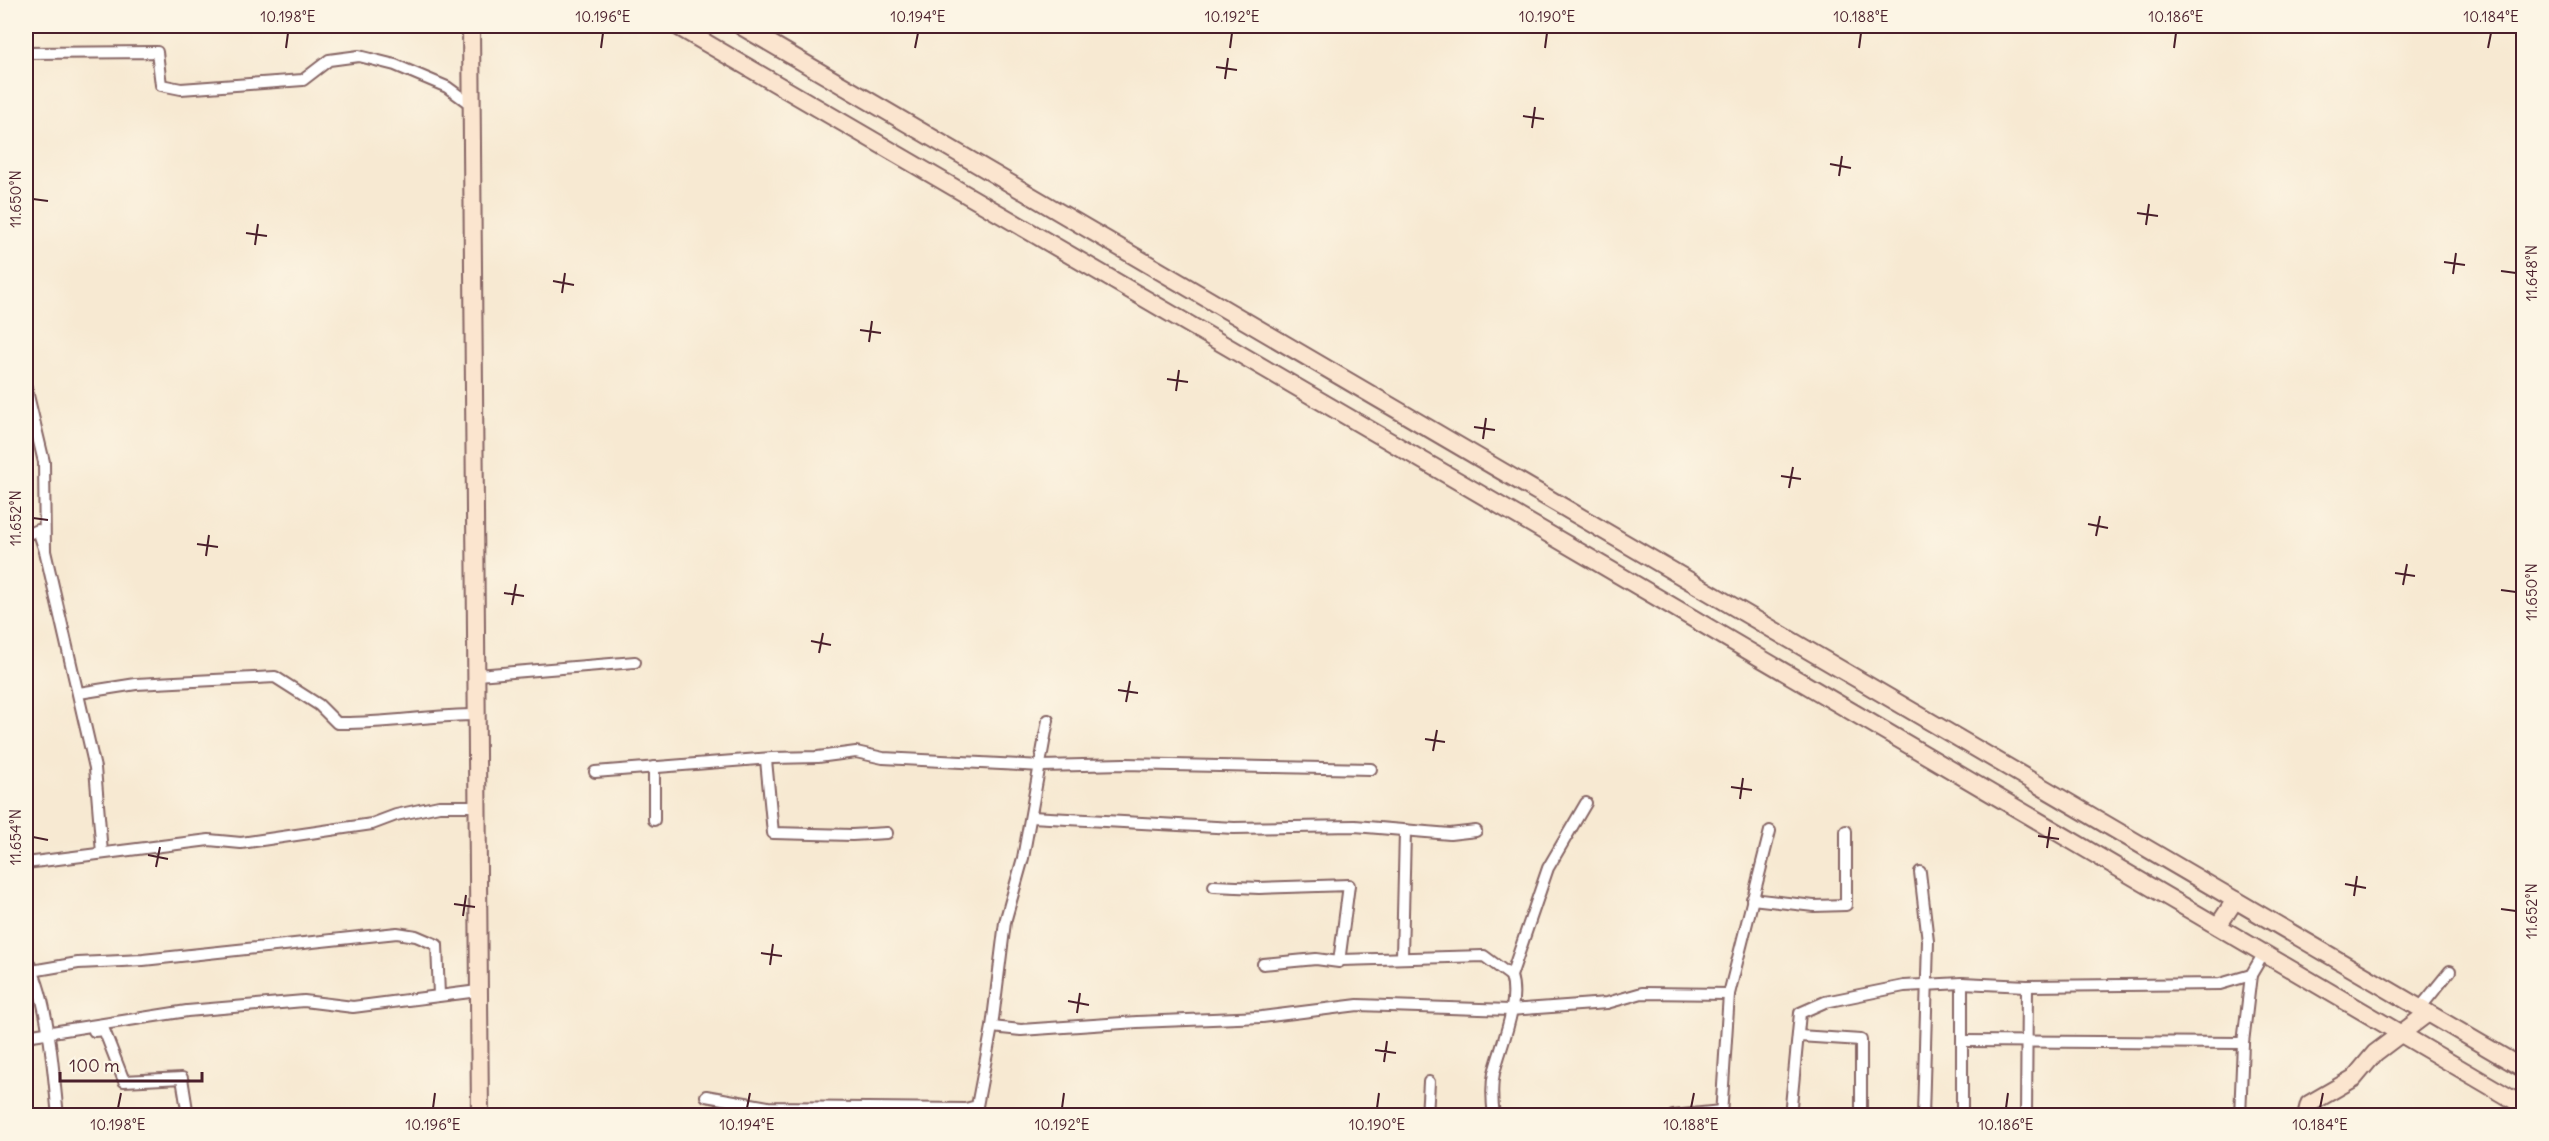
<svg xmlns="http://www.w3.org/2000/svg" width="2549" height="1141" font-family="Delius,sans-serif">
<rect width="100%" height="100%" fill="#fcf5e5"/>
<filter id="ink" filterUnits="userSpaceOnUse"><feTurbulence type="fractalNoise" baseFrequency=".0167" numOctaves="2"/><feDisplacementMap in="SourceGraphic" scale="12" xChannelSelector="R" yChannelSelector="G"/><feConvolveMatrix kernelMatrix="1 2 1 2 8 2 1 2 1" color-interpolation-filters="sRGB"/></filter>
<filter id="wash" filterUnits="userSpaceOnUse"><feTurbulence type="fractalNoise" baseFrequency=".008" numOctaves="4" result="noise"/><feDisplacementMap in="SourceGraphic" scale="24" xChannelSelector="R" yChannelSelector="G"/><feGaussianBlur stdDeviation="1.35" result="paint"/><feColorMatrix in="noise" values="0 0 0 0 0 0 0 0 0 0 0 0 0 0 0 0 0 1.4 0 .05"/><feComposite in="paint" operator="in"/></filter>
<g filter="url(#wash)">
<rect width="100%" height="100%" fill="#f7e9d2"/>
</g>
<g filter="url(#ink)">
<g fill="none" stroke-linecap="round" stroke-linejoin="round">
<defs>
<g id="street">
<path d="M 26,53 L 157,52 L 161,85 L 181,89 L 303,80 L 329,60 L 359,56 L 395,65 L 447,87 L 473,106"/>
<path d="M 26,387 L 44,462 L 45,551 L 38,530 L 26,535"/>
<path d="M 45,551 L 95,768 L 102,853"/>
<path d="M 478,675 L 635,662"/>
<path d="M 79,693 L 136,684 L 275,677 L 319,705 L 337,723 C 384,724 430,715 477,715"/>
<path d="M 766,760 L 773,833 L 852,835 L 887,833"/>
<path d="M 595,772 L 772,758 L 818,757 L 856,752 L 883,758 L 1042,766 L 1124,764 L 1371,769"/>
<path d="M 1031,817 L 1234,828 L 1355,826 L 1450,834 L 1476,831"/>
<path d="M 654,820 L 654,767"/>
<path d="M 26,863 L 209,840 L 241,843 L 372,824 L 396,815 L 439,806 L 477,806"/>
<path d="M 1920,872 L 1928,941 L 1923,1116"/>
<path d="M 1214,886 L 1259,888 L 1349,885 L 1339,962 L 1316,959 L 1263,964"/>
<path d="M 1752,899 L 1814,906 L 1846,905 L 1846,831"/>
<path d="M 1402,956 L 1405,832"/>
<path d="M 26,958 C 49,996 53,1071 58,1116"/>
<path d="M 1341,960 L 1484,956 L 1511,976"/>
<path d="M 26,972 L 78,963 L 143,960 L 397,933 L 416,936 L 437,945 L 439,995"/>
<path d="M 2420,1008 L 2450,971"/>
<path d="M 992,1027 L 1021,1030 L 1137,1022 L 1262,1017 L 1358,1005 L 1510,1010 L 1607,1003 L 1642,993 L 1729,994"/>
<path d="M 94,1031 L 104,1030 L 124,1081 L 182,1078 L 188,1116"/>
<path d="M 26,1036 L 187,1011 L 304,1001 L 353,1007 L 478,991"/>
<path d="M 1799,1036 L 1861,1040 L 1861,1116"/>
<path d="M 1963,1041 L 2243,1043"/>
<path d="M 706,1096 L 768,1107 L 965,1109 L 977,1106 L 992,1027 L 1005,922 L 1023,858 L 1048,720"/>
<path d="M 1427,1116 L 1429,1082"/>
<path d="M 1494,1116 C 1492,1101 1491,1087 1494,1073 C 1501,1045 1520,1004 1511,976 L 1548,868 L 1586,803"/>
<path d="M 1673,1116 L 1721,1111"/>
<path d="M 1721,1116 L 1729,994 L 1770,831"/>
<path d="M 1790,1116 L 1800,1013 L 1825,1002 L 1904,986 L 1962,983 L 2027,986 L 2220,984 L 2251,975"/>
<path d="M 1962,1116 L 1962,983"/>
<path d="M 2026,1116 L 2027,986"/>
<path d="M 2240,1116 L 2243,1043 L 2251,975 L 2264,953"/>
</g>
<g id="secondary">
<path d="M 471,26 L 480,1116"/>
<path d="M 677,26 L 1602,565 L 2524,1106"/>
<path d="M 741,26 L 2524,1069"/>
<path d="M 2218,926 L 2235,900"/>
<path d="M 2306,1116 L 2309,1104 L 2354,1078 L 2375,1053 L 2428,1013"/>
</g>
</defs>
<use href="#street" stroke="#876665" stroke-width="14"/>
<use href="#secondary" stroke="#876665" stroke-width="20"/>
<use href="#street" stroke="#fff" stroke-width="10"/>
<use href="#secondary" stroke="#fbe5cf" stroke-width="16"/>
</g>
</g>
<path fill="none" stroke="#4a1f2b" stroke-width="2" d="M 286,48 L 288,33M 601,48 L 603,33M 915,48 L 918,33M 1230,48 L 1232,33M 1545,48 L 1547,33M 1859,48 L 1861,33M 2174,48 L 2176,33M 2488,48 L 2491,33M 1216,67 L 1237,70M 1225,79 L 1228,58M 1523,116 L 1544,119M 1532,128 L 1535,107M 1830,164 L 1851,168M 1839,176 L 1842,156M 33,199 L 48,201M 2137,213 L 2158,216M 2146,225 L 2149,204M 246,233 L 267,236M 255,245 L 258,224M 2444,262 L 2465,265M 2501,271 L 2516,273M 2453,274 L 2456,253M 553,281 L 574,285M 562,293 L 565,273M 860,330 L 881,333M 869,342 L 872,321M 1167,379 L 1188,382M 1176,391 L 1179,370M 1474,427 L 1495,430M 1483,439 L 1486,418M 1781,476 L 1801,479M 1789,488 L 1793,467M 33,518 L 48,520M 2088,524 L 2108,528M 2096,536 L 2100,516M 197,544 L 218,547M 206,556 L 209,535M 2395,573 L 2415,576M 2403,585 L 2407,564M 2501,590 L 2516,592M 504,593 L 524,596M 512,605 L 516,584M 811,641 L 831,645M 819,653 L 823,633M 1118,690 L 1138,693M 1126,702 L 1130,681M 1425,739 L 1445,742M 1433,751 L 1437,730M 1731,787 L 1752,790M 1740,799 L 1743,778M 2038,836 L 2059,839M 33,837 L 48,840M 2047,848 L 2050,827M 148,855 L 168,859M 156,867 L 160,847M 2345,884 L 2366,888M 2354,896 L 2357,876M 454,904 L 475,907M 2501,909 L 2516,911M 463,916 L 466,895M 761,953 L 782,956M 770,965 L 773,944M 1068,1001 L 1089,1005M 1077,1013 L 1080,993M 1375,1050 L 1396,1053M 1384,1062 L 1387,1041M 118,1108 L 121,1093M 433,1108 L 435,1093M 747,1108 L 750,1093M 1062,1108 L 1064,1093M 1377,1108 L 1379,1093M 1691,1108 L 1694,1093M 2006,1108 L 2008,1093M 2320,1108 L 2323,1093"/>
<rect width="2549" height="1141" fill="none" stroke="#fcf5e5" stroke-width="66"/>
<path d="M60 1072v9h142v-9" fill="none" stroke="#4a1f2b" stroke-width="3"/>
<text x="69" y="1072" font-size="18" fill="#4a1f2b" stroke="#fcf5e5" stroke-width="4.5" paint-order="stroke">100 m</text>
<rect x="33" y="33" width="2483" height="1075" fill="none" stroke="#4a1f2b" stroke-width="2"/>
<g font-size="15" text-anchor="middle" fill="#4a1f2b">
<text x="288" y="22">10.198°E</text>
<text x="603" y="22">10.196°E</text>
<text x="918" y="22">10.194°E</text>
<text x="1232" y="22">10.192°E</text>
<text x="1547" y="22">10.190°E</text>
<text x="1861" y="22">10.188°E</text>
<text x="2176" y="22">10.186°E</text>
<text x="2491" y="22">10.184°E</text>
<text transform="translate(16 199) rotate(-90)" y="5">11.650°N</text>
<text transform="translate(2532 273) rotate(-90)" y="5">11.648°N</text>
<text transform="translate(16 518) rotate(-90)" y="5">11.652°N</text>
<text transform="translate(2532 592) rotate(-90)" y="5">11.650°N</text>
<text transform="translate(16 837) rotate(-90)" y="5">11.654°N</text>
<text transform="translate(2532 911) rotate(-90)" y="5">11.652°N</text>
<text x="118" y="1130">10.198°E</text>
<text x="433" y="1130">10.196°E</text>
<text x="747" y="1130">10.194°E</text>
<text x="1062" y="1130">10.192°E</text>
<text x="1377" y="1130">10.190°E</text>
<text x="1691" y="1130">10.188°E</text>
<text x="2006" y="1130">10.186°E</text>
<text x="2320" y="1130">10.184°E</text>
</g>
</svg>
